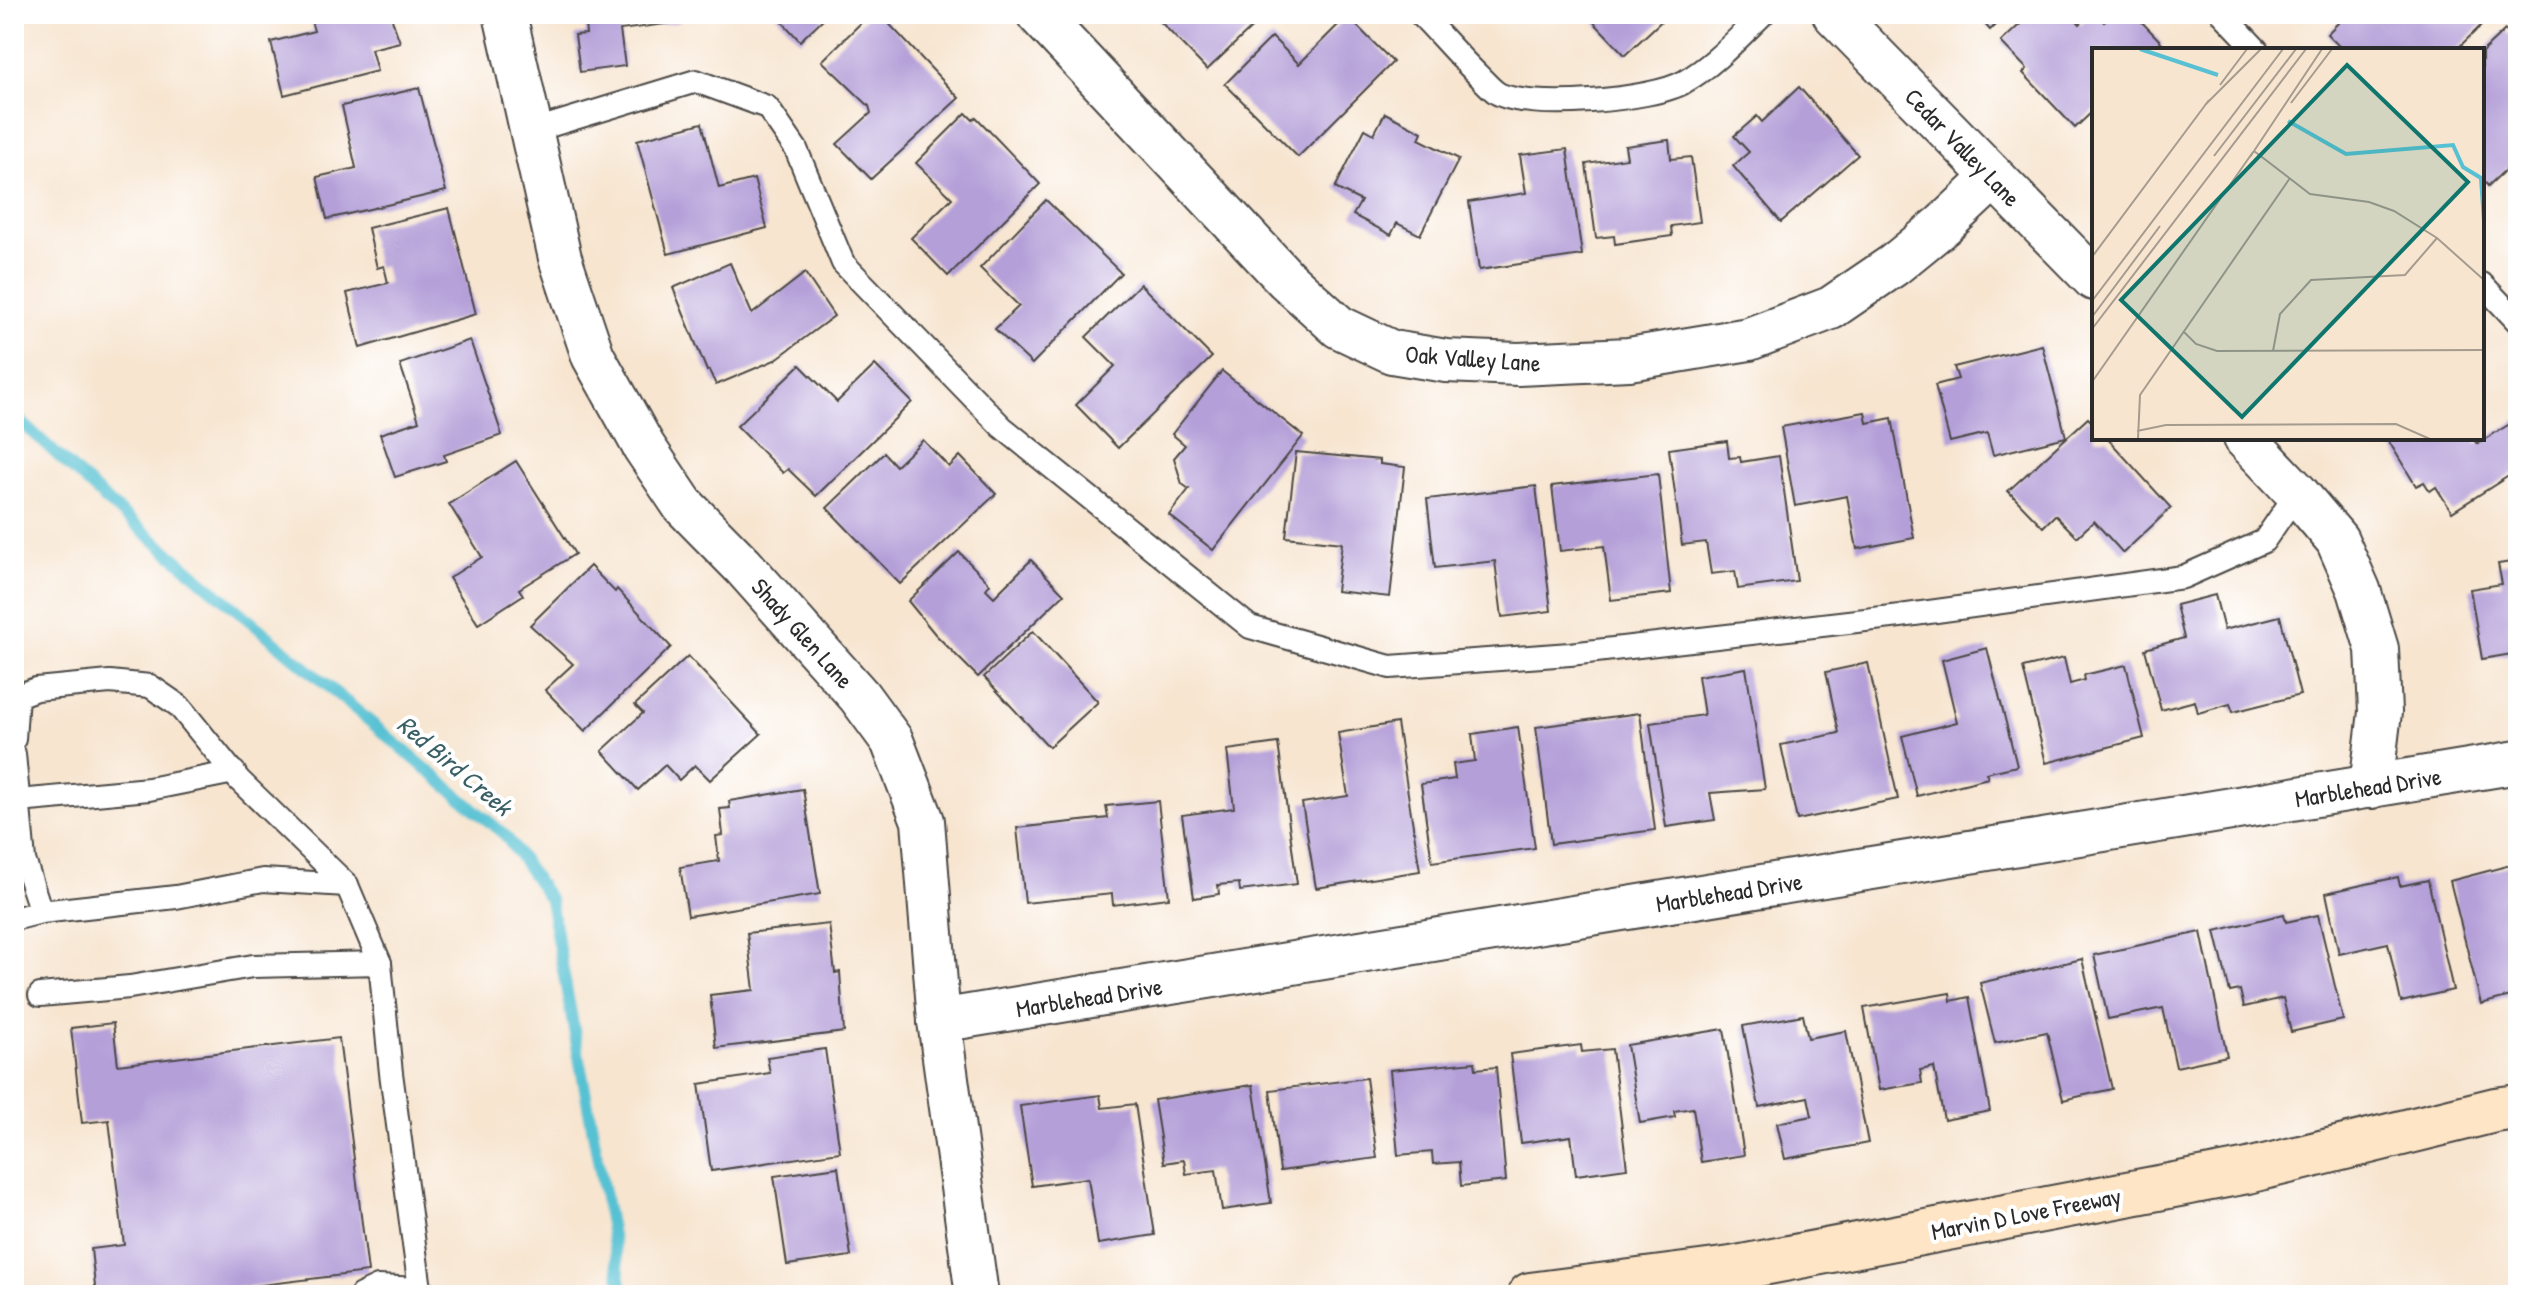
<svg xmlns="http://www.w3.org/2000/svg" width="2532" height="1309" font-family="'Patrick Hand',sans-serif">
<rect width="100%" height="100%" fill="#fff"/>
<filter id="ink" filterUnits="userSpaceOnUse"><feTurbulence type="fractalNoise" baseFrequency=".0125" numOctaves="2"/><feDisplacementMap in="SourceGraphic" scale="16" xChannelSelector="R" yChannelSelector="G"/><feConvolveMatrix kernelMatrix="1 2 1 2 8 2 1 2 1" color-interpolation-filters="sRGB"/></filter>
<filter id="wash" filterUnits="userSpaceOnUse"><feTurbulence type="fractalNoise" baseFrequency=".006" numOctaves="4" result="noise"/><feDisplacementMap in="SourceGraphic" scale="32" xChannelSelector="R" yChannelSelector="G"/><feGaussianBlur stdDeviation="1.8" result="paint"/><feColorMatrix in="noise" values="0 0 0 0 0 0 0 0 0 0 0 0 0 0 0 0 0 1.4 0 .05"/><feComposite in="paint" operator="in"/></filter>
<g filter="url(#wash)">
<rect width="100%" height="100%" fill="#f7e5d0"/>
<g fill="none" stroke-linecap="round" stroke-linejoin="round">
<path stroke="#57c1d3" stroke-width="12" d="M 14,415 L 106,500 L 505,835 L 550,900 L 623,1295"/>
</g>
<g id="blocks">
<g fill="#b49fd8">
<path d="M 309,14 L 390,14 L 400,42 L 371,49 L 377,71 L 284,95 L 271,42 L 314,31 Z"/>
<path d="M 584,14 L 679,14 L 680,22 L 620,30 L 625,66 L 580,72 L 575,35 L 586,34 Z"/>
<path d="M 775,14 L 828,14 L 800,41 Z"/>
<path d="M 870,14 L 880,14 L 959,98 L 871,179 L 837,144 L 871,113 L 869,106 L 822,61 Z"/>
<path d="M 1153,14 L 1266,14 L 1207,70 Z"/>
<path d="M 1586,14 L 1669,14 L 1625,55 Z"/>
<path d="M 1976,14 L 2007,14 L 1990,30 Z"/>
<path d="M 2031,14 L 2071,14 L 2080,24 L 2091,14 L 2096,14 L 2104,22 L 2112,14 L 2134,14 L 2163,44 L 2156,50 L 2094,50 L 2094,110 L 2075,128 L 2023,73 L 2027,69 L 2001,42 Z"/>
<path d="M 2347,14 L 2493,14 L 2456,50 L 2336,50 L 2339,46 L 2327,34 Z"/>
<path d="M 1347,16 L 1393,62 L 1298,157 L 1225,84 L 1272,37 L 1299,64 Z"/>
<path d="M 2505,30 L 2518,43 L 2518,158 L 2488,186 L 2482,179 L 2482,52 Z"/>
<path d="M 1799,87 L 1858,155 L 1781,222 L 1733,166 L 1749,152 L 1734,136 L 1757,116 L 1762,122 Z"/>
<path d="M 419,88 L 446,191 L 327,219 L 317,177 L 356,168 L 342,106 Z"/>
<path d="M 966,113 L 973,120 L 976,117 L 1040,184 L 948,276 L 911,238 L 952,198 L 916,163 Z"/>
<path d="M 1385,113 L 1422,132 L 1419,139 L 1459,159 L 1420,235 L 1397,223 L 1391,235 L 1353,215 L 1361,201 L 1335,188 L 1365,129 L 1374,134 Z"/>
<path d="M 702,123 L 719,188 L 754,179 L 767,228 L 668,254 L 637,140 Z"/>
<path d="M 1669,140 L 1671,159 L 1691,157 L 1700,222 L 1671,226 L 1672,236 L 1615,244 L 1614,236 L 1596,238 L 1586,164 L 1627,158 L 1625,146 Z"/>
<path d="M 1567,149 L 1582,255 L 1479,270 L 1469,202 L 1526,193 L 1520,155 Z"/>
<path d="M 1046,200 L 1121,273 L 1032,364 L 995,329 L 1019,306 L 980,268 Z"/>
<path d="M 449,208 L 476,314 L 360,348 L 347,293 L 388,283 L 384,266 L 377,268 L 368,228 Z"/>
<path d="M 730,263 L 752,314 L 805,273 L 834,316 L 775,360 L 716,385 L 709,370 L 707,371 L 673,288 Z"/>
<path d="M 1140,284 L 1212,357 L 1118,448 L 1076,405 L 1115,366 L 1086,337 Z"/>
<path d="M 470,340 L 502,435 L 444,455 L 446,461 L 395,477 L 380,434 L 419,421 L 400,364 Z"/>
<path d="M 2042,345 L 2066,437 L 1993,455 L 1987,433 L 1950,442 L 1935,385 L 1958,379 L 1954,367 Z"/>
<path d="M 800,365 L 837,402 L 875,365 L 912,402 L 816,496 L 788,469 L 783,473 L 737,426 Z"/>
<path d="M 1222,371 L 1303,436 L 1213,550 L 1169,515 L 1189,489 L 1182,484 L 1174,458 L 1185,445 L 1172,434 Z"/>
<path d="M 1865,412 L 1867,423 L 1892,418 L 1914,538 L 1857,549 L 1847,496 L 1795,506 L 1781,427 Z"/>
<path d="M 2088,418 L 2094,424 L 2094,438 L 2107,438 L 2171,508 L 2123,553 L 2094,521 L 2077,537 L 2055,515 L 2043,527 L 2008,491 Z"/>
<path d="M 2518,419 L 2518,470 L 2452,512 L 2436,487 L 2430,491 L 2424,482 L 2416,486 L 2388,440 L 2391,438 L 2473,438 L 2477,444 Z"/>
<path d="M 923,440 L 949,467 L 960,456 L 996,494 L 900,584 L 827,508 L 884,453 L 896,466 Z"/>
<path d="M 1727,441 L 1729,458 L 1740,457 L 1741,462 L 1779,456 L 1797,581 L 1738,589 L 1735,571 L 1711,574 L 1706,542 L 1682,545 L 1669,449 Z"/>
<path d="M 1296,452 L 1380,460 L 1380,464 L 1405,467 L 1390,597 L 1336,591 L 1342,543 L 1286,537 Z"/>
<path d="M 516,461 L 575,554 L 519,589 L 523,595 L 478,624 L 449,578 L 482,557 L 449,504 Z"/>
<path d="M 1658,474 L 1671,593 L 1611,600 L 1604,546 L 1560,551 L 1552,486 Z"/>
<path d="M 1536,486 L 1551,611 L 1502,617 L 1495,561 L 1435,568 L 1427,499 Z"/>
<path d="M 959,552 L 990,584 L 986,589 L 994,597 L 1031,560 L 1064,594 L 978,677 L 935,634 L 908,601 Z"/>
<path d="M 2518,561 L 2518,653 L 2482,659 L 2470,589 L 2502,584 L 2498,564 Z"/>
<path d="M 590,566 L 615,592 L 617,589 L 671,647 L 585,731 L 545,690 L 573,664 L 530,625 Z"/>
<path d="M 2215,595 L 2224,630 L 2280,616 L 2300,695 L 2233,712 L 2230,704 L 2198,713 L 2195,701 L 2161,710 L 2145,649 L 2184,638 L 2176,605 Z"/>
<path d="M 1033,631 L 1098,702 L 1049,747 L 984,677 Z"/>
<path d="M 1987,648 L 2017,766 L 1986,773 L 1988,778 L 1917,796 L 1902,736 L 1957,722 L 1942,660 Z"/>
<path d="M 688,656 L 761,734 L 710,780 L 695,765 L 679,780 L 665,765 L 638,790 L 602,751 L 643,713 L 635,705 Z"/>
<path d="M 2064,658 L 2070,684 L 2085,680 L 2084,675 L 2126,665 L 2144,738 L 2046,763 L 2023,668 Z"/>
<path d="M 1868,663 L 1898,799 L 1797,820 L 1781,745 L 1839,733 L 1826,672 Z"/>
<path d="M 1746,668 L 1765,789 L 1710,793 L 1715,820 L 1666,827 L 1650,723 L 1704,715 L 1698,676 Z"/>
<path d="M 1640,713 L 1655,830 L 1551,844 L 1536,727 Z"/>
<path d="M 1397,723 L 1420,871 L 1316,888 L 1302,803 L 1348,796 L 1338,733 Z"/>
<path d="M 1518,727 L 1535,848 L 1432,862 L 1421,784 L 1455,779 L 1453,764 L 1475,761 L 1472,734 Z"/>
<path d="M 1278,743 L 1297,884 L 1240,891 L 1239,883 L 1218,885 L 1219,894 L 1194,898 L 1182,815 L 1234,808 L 1227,750 Z"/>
<path d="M 803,789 L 820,894 L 688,916 L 680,867 L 719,861 L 716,836 L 723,835 L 720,809 L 730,808 L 729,801 Z"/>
<path d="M 1158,801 L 1169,898 L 1113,905 L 1112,894 L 1025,903 L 1017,828 L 1108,818 L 1106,806 Z"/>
<path d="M 2518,863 L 2518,966 L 2515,966 L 2518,994 L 2481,1004 L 2450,881 Z"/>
<path d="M 2398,877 L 2400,886 L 2428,880 L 2453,990 L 2401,1002 L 2388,943 L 2339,954 L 2326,893 Z"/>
<path d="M 2284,914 L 2286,922 L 2318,915 L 2343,1020 L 2291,1032 L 2283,998 L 2244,1007 L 2240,990 L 2230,992 L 2215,931 Z"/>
<path d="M 829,924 L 835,973 L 840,972 L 844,1032 L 716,1048 L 710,995 L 754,990 L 747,933 Z"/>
<path d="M 2201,932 L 2227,1056 L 2176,1067 L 2163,1008 L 2108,1019 L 2094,955 Z"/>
<path d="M 2082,959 L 2112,1089 L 2063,1100 L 2047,1032 L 1995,1043 L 1980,983 Z"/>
<path d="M 1950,993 L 1951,1001 L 1969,997 L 1990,1111 L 1944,1120 L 1934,1067 L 1920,1070 L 1922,1083 L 1879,1090 L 1864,1008 Z"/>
<path d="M 1803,1015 L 1808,1038 L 1846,1031 L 1868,1143 L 1785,1159 L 1777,1123 L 1812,1116 L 1808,1097 L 1759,1107 L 1743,1026 Z"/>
<path d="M 113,1023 L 118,1065 L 339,1038 L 368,1272 L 178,1295 L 96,1295 L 91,1249 L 124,1245 L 109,1120 L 82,1123 L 71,1028 Z"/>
<path d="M 1724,1029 L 1744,1155 L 1701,1162 L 1693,1108 L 1674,1111 L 1675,1117 L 1640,1123 L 1627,1045 Z"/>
<path d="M 1581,1045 L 1582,1052 L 1612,1049 L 1627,1168 L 1576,1175 L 1571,1136 L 1521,1143 L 1510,1054 Z"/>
<path d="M 825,1049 L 840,1152 L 711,1171 L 699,1084 L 770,1073 L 767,1057 Z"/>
<path d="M 1475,1062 L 1476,1069 L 1496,1067 L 1506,1181 L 1461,1186 L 1459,1162 L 1433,1164 L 1432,1152 L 1398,1155 L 1390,1070 Z"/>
<path d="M 1366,1078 L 1377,1158 L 1280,1171 L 1270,1090 Z"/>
<path d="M 1253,1085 L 1271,1203 L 1222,1210 L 1216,1170 L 1186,1174 L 1184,1160 L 1164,1163 L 1154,1100 Z"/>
<path d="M 1100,1095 L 1102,1108 L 1135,1104 L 1155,1235 L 1098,1244 L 1088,1178 L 1032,1186 L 1020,1106 Z"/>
<path d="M 838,1167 L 851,1256 L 787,1265 L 774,1176 Z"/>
</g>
</g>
</g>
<g filter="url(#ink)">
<use href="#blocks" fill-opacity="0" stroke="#4a4744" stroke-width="2"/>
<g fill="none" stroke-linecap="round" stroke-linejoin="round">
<defs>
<g id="lane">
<path d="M 1420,14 C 1440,34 1459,57 1479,76 C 1485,82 1491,89 1497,93 C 1528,111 1654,100 1684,82 C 1714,65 1738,38 1763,14"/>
<path d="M 2223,14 L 2257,50"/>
<path d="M 532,131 L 696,81 L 767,107 L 796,149 L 843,263 L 1002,427 L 1250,627 L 1390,667 L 1570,654 L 1900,616 L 2183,577 L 2264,541 L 2297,493"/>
<path d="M 2482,284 L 2518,322"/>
<path d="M 14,739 L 17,696 L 36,689 L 110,682 L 150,686 L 179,706 L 239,780 L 347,885 L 380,963"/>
<path d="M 14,754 L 24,860 L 41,912 L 176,897 L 263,880 L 347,885"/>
<path d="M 19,801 L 149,789 L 234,772"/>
<path d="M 14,919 L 41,912"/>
<path d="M 40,995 L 130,987 L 253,966 L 380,963 L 391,1073 L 420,1289 L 378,1287 L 361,1295"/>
</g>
<g id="street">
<path d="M 505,14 L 560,258 L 593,356 L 644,447 L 683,505 L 743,566 L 859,696 L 892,741 L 923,821 L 939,1021 L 977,1295"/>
<path d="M 1038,14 L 1286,279 L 1339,327 L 1392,352 L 1446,361 L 1518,364 L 1629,359 L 1749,339 L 1831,308 L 1894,265 L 1943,225 L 1993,178"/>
<path d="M 1834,14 L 2094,279"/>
<path d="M 2245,438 L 2297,493 L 2337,540 L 2359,590 L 2377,649 L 2380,712 L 2371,787"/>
<path d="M 939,1021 L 2518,762"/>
</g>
<path id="secondary" d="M 1530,1295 L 1731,1269 L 2248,1171 L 2495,1110 L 2518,1107"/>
</defs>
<use href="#lane" stroke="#4a4744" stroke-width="26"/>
<use href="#street" stroke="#4a4744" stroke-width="46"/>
<use href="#secondary" stroke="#4a4744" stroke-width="48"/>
<use href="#lane" stroke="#fff" stroke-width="22"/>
<use href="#street" stroke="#fff" stroke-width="42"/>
<use href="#secondary" stroke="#fde5c5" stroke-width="44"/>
</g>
</g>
<g text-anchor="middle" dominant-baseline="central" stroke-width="8" stroke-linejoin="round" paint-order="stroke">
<g font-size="24" fill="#2b2b2b" stroke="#fff">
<text transform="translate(1963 147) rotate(46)">Cedar Valley Lane</text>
<text transform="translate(1473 358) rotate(4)">Oak Valley Lane</text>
<text transform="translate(803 633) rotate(48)">Shady Glen Lane</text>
<text transform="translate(2368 787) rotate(-9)">Marblehead Drive</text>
<text transform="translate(1729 892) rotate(-9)">Marblehead Drive</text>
<text transform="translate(1089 997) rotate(-9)">Marblehead Drive</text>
<text transform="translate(2026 1213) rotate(-11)">Marvin D Love Freeway</text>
</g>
<g font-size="26" font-style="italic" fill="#3a6066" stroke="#fff">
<text transform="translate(455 765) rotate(40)">Red Bird Creek</text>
</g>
</g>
<g transform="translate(2092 48)">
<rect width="392" height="392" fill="#f7e5d0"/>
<path fill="none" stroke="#57c1d3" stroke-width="4" d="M 48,1 L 126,27M 196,73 L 254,106 L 361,97 L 371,119 L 389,130 L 392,173"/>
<path fill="none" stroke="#a59b8e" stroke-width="2" d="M 128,37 L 155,1M 199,55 L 240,1M 113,57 L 169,1M 162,103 L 218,146 L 277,154 L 302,163 L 345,190 L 392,232M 122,108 L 204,1M 158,109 L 230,1M 0,209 L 117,52M 0,253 L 191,1M 0,269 L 68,178M 0,281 L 214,1M 91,283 L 104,296 L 125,303 L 392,302M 181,303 L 188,266 L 219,232 L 313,227 L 345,190M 0,334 L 161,104M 45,383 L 74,377 L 304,376 L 338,391M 46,391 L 48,347 L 198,130"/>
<path fill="#0f766e" fill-opacity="0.15" stroke="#0f766e" stroke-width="4" d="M 255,17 L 376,134 L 150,369 L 29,252 Z"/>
<rect width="392" height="392" fill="none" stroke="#2b2b2b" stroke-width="4"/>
</g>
<rect width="2532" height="1309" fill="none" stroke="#fff" stroke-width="48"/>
</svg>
